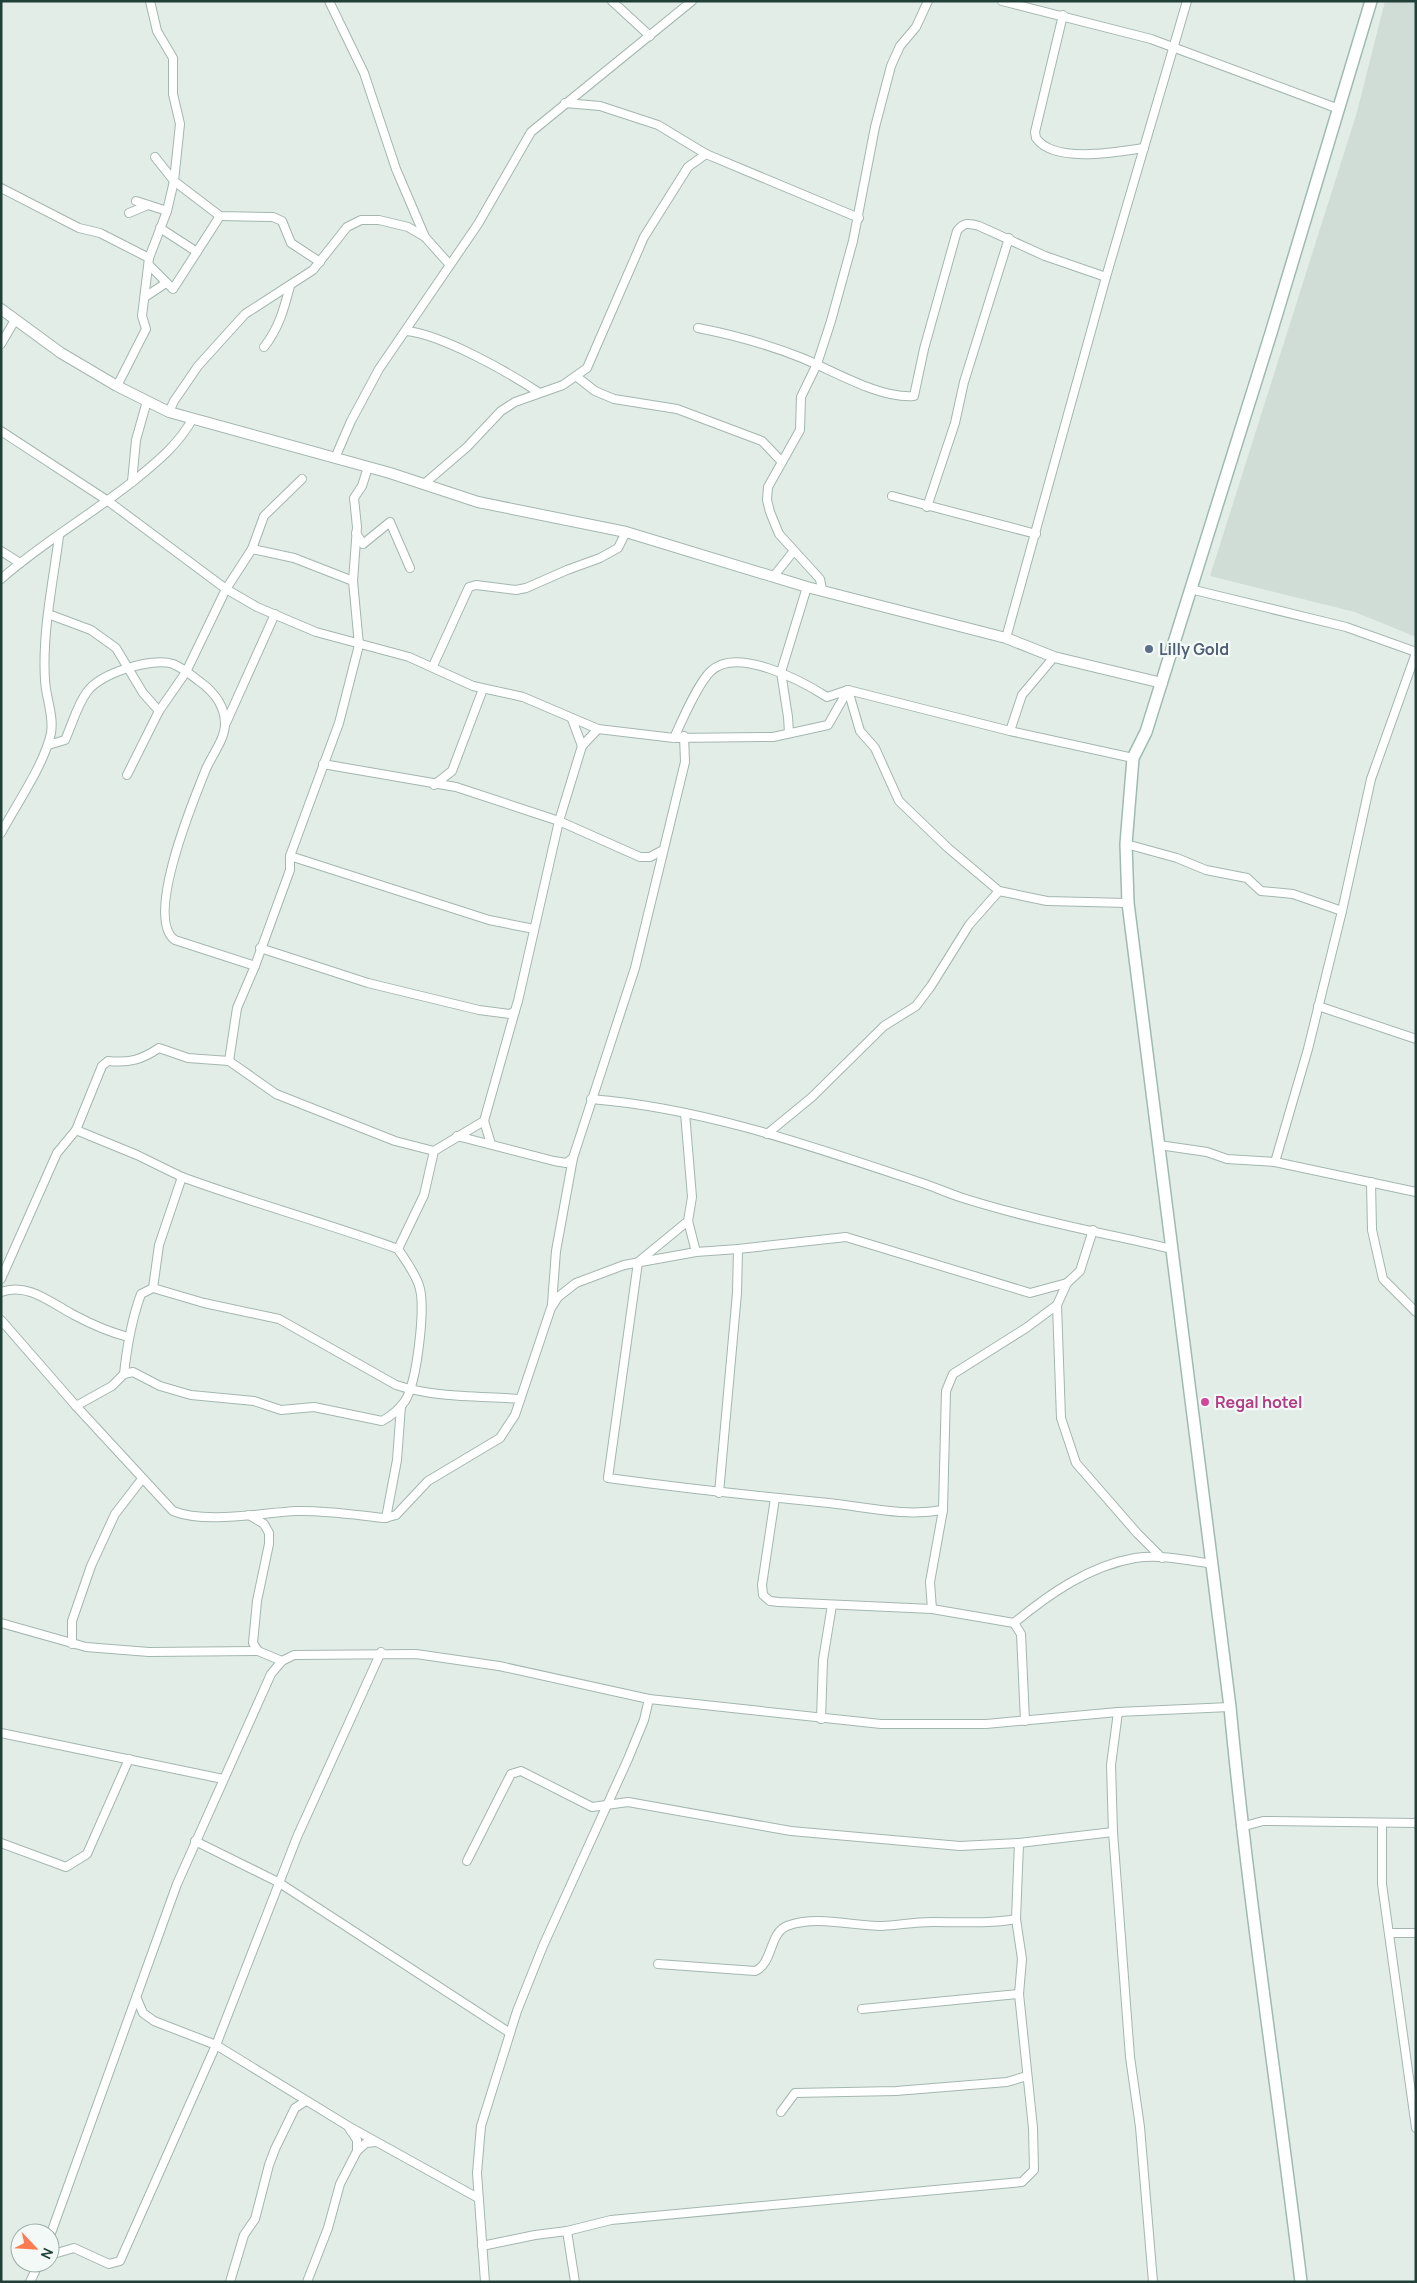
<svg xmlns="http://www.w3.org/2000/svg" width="1417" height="2283" font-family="Manrope,sans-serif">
<rect width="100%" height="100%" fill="#e2ede8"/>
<path fill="#d0ddd7" d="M 1385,1 L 1416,1 L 1416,637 L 1355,612 L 1210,576 L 1357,112 Z"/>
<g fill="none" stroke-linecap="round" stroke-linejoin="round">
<defs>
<g id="minor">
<path d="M 329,1 L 364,73 L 396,169 L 425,237 L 450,265"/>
<path d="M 612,1 L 650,36"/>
<path d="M 1002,1 L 1151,39 L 1339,109"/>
<path d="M 1063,15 L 1035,132 L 1036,138 C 1054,164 1118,152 1144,148"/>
<path d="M 565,103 L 600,106 L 658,125 L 706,154 L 859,218"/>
<path d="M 155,157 L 174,181 L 220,216 L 273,217 L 282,221 L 291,243 L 320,262"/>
<path d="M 1,188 L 79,228 L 100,233 L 149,258"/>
<path d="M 136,201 L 167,211"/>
<path d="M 129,213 L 148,205"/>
<path d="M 160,228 L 197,252"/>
<path d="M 149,265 L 173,289 L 220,216"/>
<path d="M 145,297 L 166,283"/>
<path d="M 698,328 C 734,335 767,344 802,358 C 834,371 880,399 914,396 L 924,349 L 957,231 C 964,222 969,223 979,226 L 1045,256 L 1106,277"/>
<path d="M 406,331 C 441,334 508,372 538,392"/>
<path d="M 1,344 L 15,320"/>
<path d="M 264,347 C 279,328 284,309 290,286"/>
<path d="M 577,377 L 595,391 L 614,399 L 677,409 L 762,441 L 782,462"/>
<path d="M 117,386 L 146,329 L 142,316 L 149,258 L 167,211 L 174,181 L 180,124 L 173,94 L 173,58 L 157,31 L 150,1"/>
<path d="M 169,412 L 174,401 L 198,366 L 245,314 L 313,270 L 347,227 L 361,220 L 379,220 L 408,227 L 425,237"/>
<path d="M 1,431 L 108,501 L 226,589 L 257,607 L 316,632 L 409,657 L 473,686 L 523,697 L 598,729 L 674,738 L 773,737 L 828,725 L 848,690"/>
<path d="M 335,458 L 351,421 L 379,369 L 478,224 L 531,132 L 692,1"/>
<path d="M 132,482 L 136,440 L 147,401"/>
<path d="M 424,484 L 467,447 L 501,411 L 515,402 L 563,385 L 587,368 L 644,237 L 688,167 L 706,154"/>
<path d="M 892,496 L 1036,534"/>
<path d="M 927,507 L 955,423 L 964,382 L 1009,238"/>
<path d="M 356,533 L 363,544 L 390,522 L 410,568"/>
<path d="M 252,549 L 264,516 L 302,479"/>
<path d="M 1,551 L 20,563"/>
<path d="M 773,577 L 793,552"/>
<path d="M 1,579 C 43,542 92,514 136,479 C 158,461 179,444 193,418"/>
<path d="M 353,581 L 357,527 L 354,498 L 362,486 L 368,467"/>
<path d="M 1190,589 L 1346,627 L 1416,652"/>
<path d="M 822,590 L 820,579 L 779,534 L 770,512 L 767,500 L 768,487 L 800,430 L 801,397 L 817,364 L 831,321 L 853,241 L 875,127 L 891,66 L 900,46 L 916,27 L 928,1"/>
<path d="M 48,614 L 91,630 L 116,648 L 143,693 L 159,711"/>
<path d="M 1006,638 L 1106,277 L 1187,1"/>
<path d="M 433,666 L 469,587 L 476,585 L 516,590 L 526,588 L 567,570 L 600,558 L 618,548 L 626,532"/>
<path d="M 848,690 L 860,731 L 875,748 L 899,801 L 948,848 L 999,891 L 1047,901 L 1128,903"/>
<path d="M 572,719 L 582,746 L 559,821 L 640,857 L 650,857 L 663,850"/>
<path d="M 226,723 L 275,614"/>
<path d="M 1010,731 L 1022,695 L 1054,657"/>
<path d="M 789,733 L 788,717 L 781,672 L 807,587"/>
<path d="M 674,738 C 682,720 698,683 711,671 C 737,646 802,681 827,697 L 848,690 L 1010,731 L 1133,758"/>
<path d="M 48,745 L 65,740 C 72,725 77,705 87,692 C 100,673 152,657 173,664 C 183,668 191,675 199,681 C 213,691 225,705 225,724 C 225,739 212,755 206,769 C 194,799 144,918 175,940 L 255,966 L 290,870 L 290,856 L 339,723 L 359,645 L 353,581 L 294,558 L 252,549 L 226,589 L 186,672 L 159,711 L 127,775"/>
<path d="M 582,746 L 598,729"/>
<path d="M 434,785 L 452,771 L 483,689"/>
<path d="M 1,833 C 16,805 45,763 51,733 C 54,715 46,699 45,680 C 42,632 53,583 59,536"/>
<path d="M 1126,844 L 1177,858 L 1206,870 L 1247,878 L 1261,891 L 1293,894 L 1342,911"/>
<path d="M 290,856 L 489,920 L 534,929"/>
<path d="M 260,948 L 368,983 L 479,1010 L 510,1014 L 515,1011 L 518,1001 L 559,821 L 456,787 L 323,764"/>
<path d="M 1318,1006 L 1416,1039"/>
<path d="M 229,1061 L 237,1008 L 255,966"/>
<path d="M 591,1099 C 703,1108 811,1146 916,1181 C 933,1186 949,1194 966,1199 C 1033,1220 1103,1233 1172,1249"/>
<path d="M 685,1113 L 692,1197 L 688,1221 L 696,1252"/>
<path d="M 484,1121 L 491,1144"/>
<path d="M 76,1130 L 137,1155 L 182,1177"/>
<path d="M 767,1134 L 812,1097 L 884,1026 L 916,1006 L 931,986 L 969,925 L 999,891"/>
<path d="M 457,1136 L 554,1161 L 566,1163 L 573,1158 L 635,968 L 685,762 L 684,736"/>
<path d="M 1159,1145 L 1207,1152 L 1227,1159 L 1275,1162 L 1416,1192"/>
<path d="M 1275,1162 L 1308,1049 L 1342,911 L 1371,779 L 1416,653"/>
<path d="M 1371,1182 L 1372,1230 L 1383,1279 L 1416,1312"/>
<path d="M 688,1221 L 638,1262 L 608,1478 C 682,1488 755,1496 829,1503 C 867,1507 904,1517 943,1510"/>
<path d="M 1,1279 L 57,1153 L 76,1130 L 102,1066 L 108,1061 C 130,1063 141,1060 159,1048 L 188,1058 L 229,1061 L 276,1094 L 395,1141 L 434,1151"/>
<path d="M 153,1288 L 159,1245 L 182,1177 C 253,1203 326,1223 398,1249"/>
<path d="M 1,1292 C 28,1282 51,1303 74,1315 C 91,1324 109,1332 128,1337"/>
<path d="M 552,1304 L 556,1251 L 573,1158"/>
<path d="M 1057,1305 L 1061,1418 L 1076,1463 L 1137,1533 L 1162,1558"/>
<path d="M 1,1320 L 76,1406 L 173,1511 C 205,1524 261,1513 296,1511 C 325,1510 356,1515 385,1518 L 396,1515 L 428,1481 L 500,1438 L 515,1415 L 551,1308 L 558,1297 L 576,1283 L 624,1265 L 696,1252 L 738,1249 L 846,1237 L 1030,1293 L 1067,1283"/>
<path d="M 124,1374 C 127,1346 131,1321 141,1294 L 153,1288 L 204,1303 L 279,1319 L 396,1385 C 435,1398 480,1396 520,1399"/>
<path d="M 76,1406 L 112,1386 L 124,1374 L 133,1372 L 160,1386 L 191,1395 L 254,1401 L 281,1410 L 314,1407 L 382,1421 C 391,1416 399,1410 405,1401 C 417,1382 425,1311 420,1289 C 417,1275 405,1260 398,1249 L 424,1195 L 434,1151 L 484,1121 L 515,1011"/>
<path d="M 719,1493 L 737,1293 L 738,1249"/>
<path d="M 775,1498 L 762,1585 L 763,1595 L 770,1601 L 779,1602 L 932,1609 L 1014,1623 L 1021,1634 L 1025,1721"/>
<path d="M 249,1515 L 264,1524 L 269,1533 L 269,1544 L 257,1601 L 253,1643 L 258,1651 L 282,1661"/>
<path d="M 386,1518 L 397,1460 L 401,1406"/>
<path d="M 932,1609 L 930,1582 L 943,1510 L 946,1391 L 953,1374 L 1026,1328 L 1057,1305 L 1067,1283 L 1080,1271 L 1093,1230"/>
<path d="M 1,1623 L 86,1647 L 149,1652 L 258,1651"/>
<path d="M 1014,1623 C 1049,1594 1089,1566 1135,1558 C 1160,1554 1187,1560 1212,1564"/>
<path d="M 72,1644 L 72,1621 L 91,1566 L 115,1514 L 142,1479"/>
<path d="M 1118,1712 L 1111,1765 L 1113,1832 L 1130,2057 L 1140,2127 L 1153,2282"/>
<path d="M 821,1719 L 823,1660 L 832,1605"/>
<path d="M 1,1733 L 223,1779"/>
<path d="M 1382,1823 L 1382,1884 L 1416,2128"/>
<path d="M 1241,1827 L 1263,1821 L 1416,1823"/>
<path d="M 195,1841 L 278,1882 L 510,2033"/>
<path d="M 1,1843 L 66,1867 L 87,1854 L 129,1759"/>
<path d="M 467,1861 L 511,1774 L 521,1771 L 592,1807 L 628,1802 L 791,1831 L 960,1846 L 1019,1843 L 1113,1832"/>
<path d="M 1391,1933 L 1416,1933"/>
<path d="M 658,1964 L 755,1971 C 773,1964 769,1933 787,1926 C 816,1915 852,1926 882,1926 C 899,1925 915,1922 932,1922 C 960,1922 988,1924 1016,1919"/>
<path d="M 137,1999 L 143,2013 L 154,2021 L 216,2045 L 348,2126 L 478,2198"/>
<path d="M 862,2009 L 1019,1994"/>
<path d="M 781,2112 L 795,2093 L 896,2091 L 1007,2082 L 1027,2076"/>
<path d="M 349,2128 L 357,2140 L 357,2151"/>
<path d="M 567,2231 L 575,2282"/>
<path d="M 50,2236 L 177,1884 L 271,1674 L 282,1661 L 294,1655 L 416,1654 L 499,1666 L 649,1699"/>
<path d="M 482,2246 L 535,2235 L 567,2231 L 611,2220 L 1022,2182 L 1034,2170 L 1033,2128 L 1019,1994 L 1022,1959 L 1016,1919 L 1019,1843"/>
<path d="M 50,2255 L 74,2248 L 109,2264 L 120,2261 L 216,2045 L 297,1837 L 381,1652"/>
<path d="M 30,2282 L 39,2263"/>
<path d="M 230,2282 L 244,2235 L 255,2219 L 269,2165 L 275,2149 L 295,2108 L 306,2101"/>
<path d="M 307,2282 L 328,2228 L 340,2184 L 357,2151 L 366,2143 L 376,2142"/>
<path d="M 485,2282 L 477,2173 L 481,2126 L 517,2011 L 543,1946 L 628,1759 L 644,1720 L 649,1699 L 881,1724 L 986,1724 L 1118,1712 L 1230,1707"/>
</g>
<path id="tertiary" d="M 1,309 L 61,353 L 117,386 L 169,412 L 390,473 L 478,502 L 626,532 L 807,587 L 1006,638 L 1054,657 L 1162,683"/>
<path id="secondary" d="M 1301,2282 C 1278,2090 1248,1899 1230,1707 L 1128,903 L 1126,844 L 1133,758 L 1146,732 L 1271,333 L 1371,1"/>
</defs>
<use href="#minor" stroke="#a4b6af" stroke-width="10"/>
<use href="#tertiary" stroke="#a4b6af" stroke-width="12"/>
<use href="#secondary" stroke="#9fbab1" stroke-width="14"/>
<use href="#minor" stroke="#fff" stroke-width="8"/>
<use href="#tertiary" stroke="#fff" stroke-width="10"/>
<use href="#secondary" stroke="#fff" stroke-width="11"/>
</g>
<circle fill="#5c6f8a" stroke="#f3f9f6" stroke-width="2" cx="1149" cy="649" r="5"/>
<circle fill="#d1479c" stroke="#f3f9f6" stroke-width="2" cx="1205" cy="1402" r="5"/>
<g text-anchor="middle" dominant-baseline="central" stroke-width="4.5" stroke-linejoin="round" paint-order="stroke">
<g font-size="16" font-weight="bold" fill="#4e5e75" stroke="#f3f9f6" text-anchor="start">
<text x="1159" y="649">Lilly Gold</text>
</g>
<g font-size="16" font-weight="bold" fill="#b23c85" stroke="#f3f9f6" text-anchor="start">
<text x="1215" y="1402">Regal hotel</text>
</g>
</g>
<rect width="1417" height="2283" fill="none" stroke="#204037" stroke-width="5"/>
<g transform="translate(35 2248) rotate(115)"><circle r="24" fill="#f3f9f6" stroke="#9fafaa"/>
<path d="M0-4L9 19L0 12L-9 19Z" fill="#fd7b50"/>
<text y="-8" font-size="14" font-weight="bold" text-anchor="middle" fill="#204037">N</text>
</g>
</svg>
